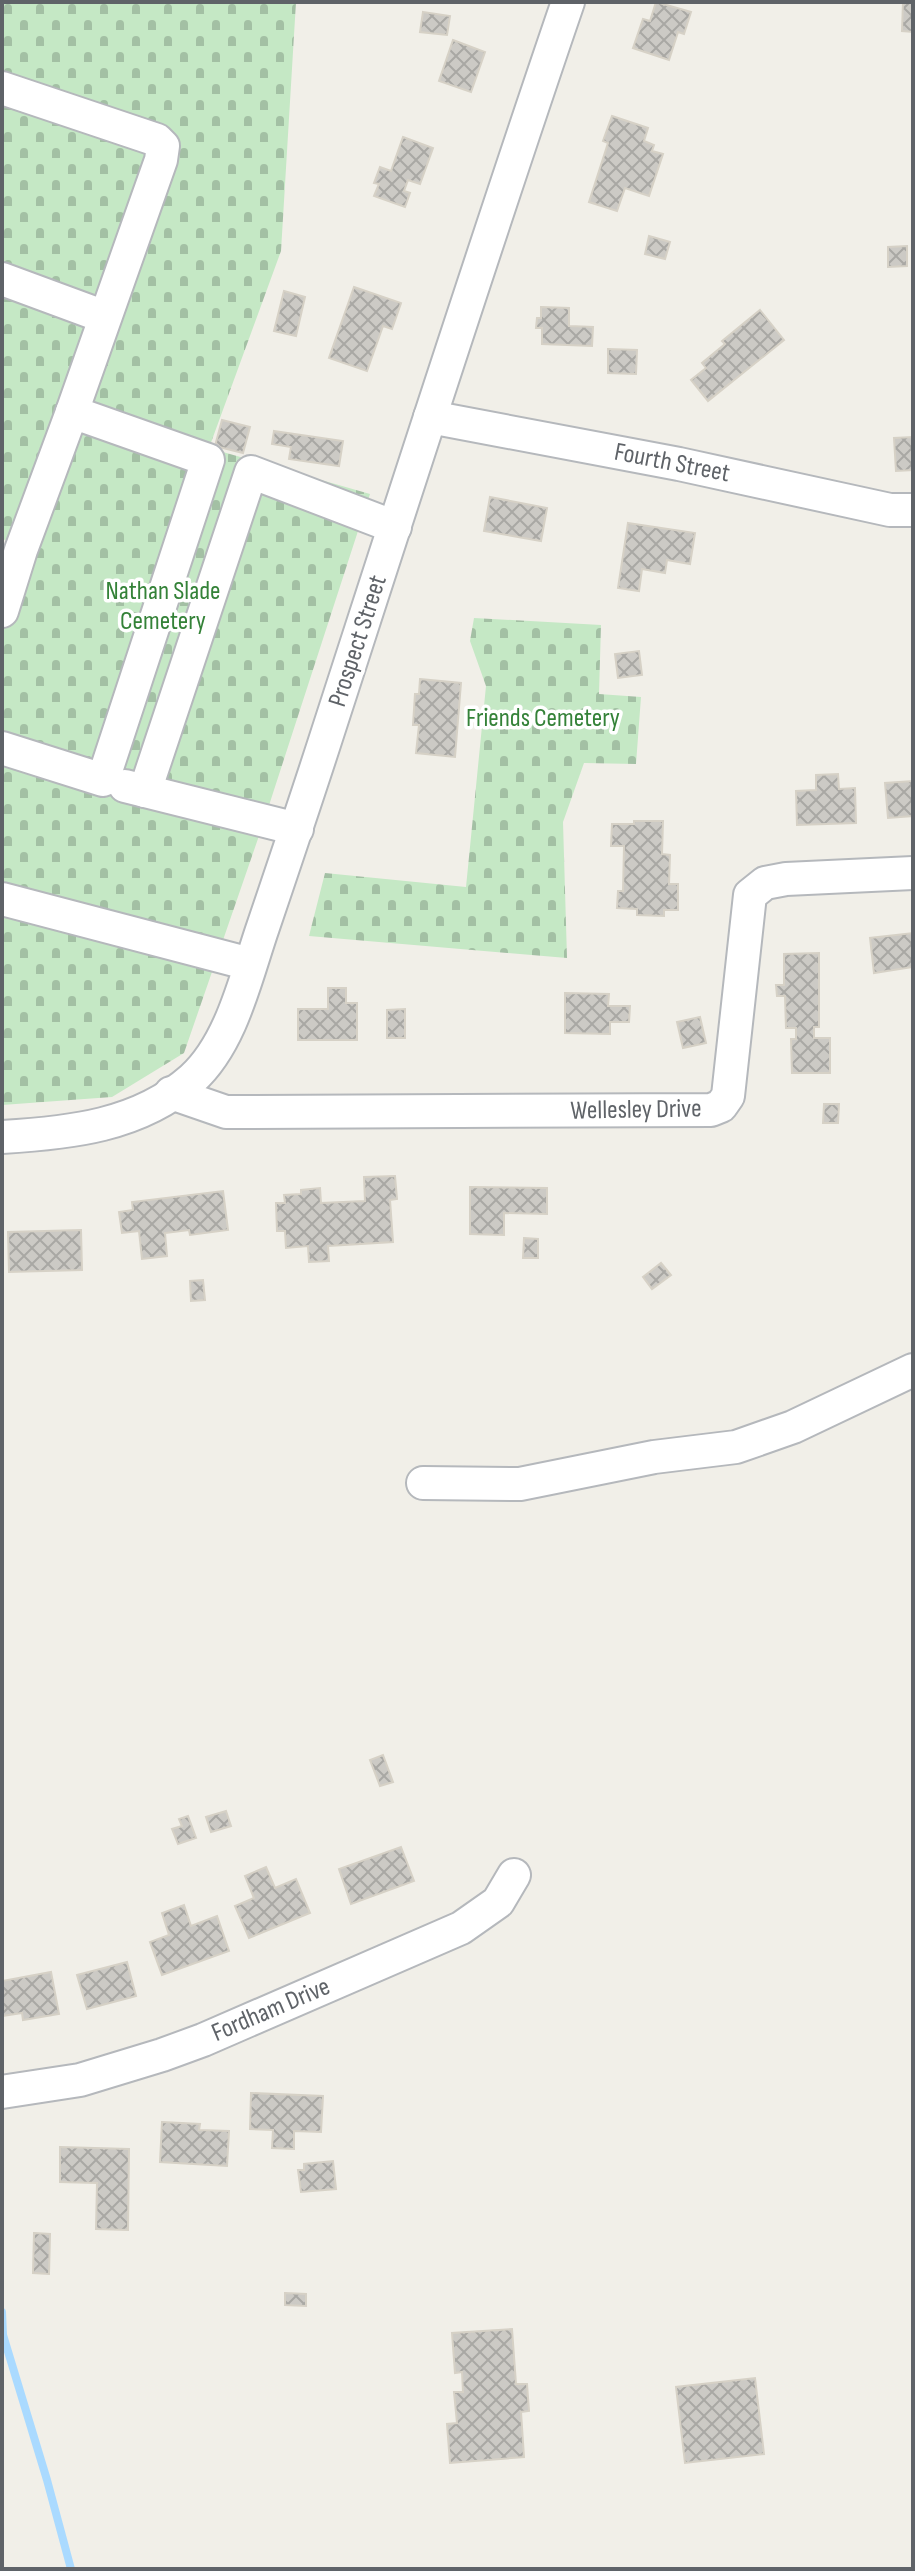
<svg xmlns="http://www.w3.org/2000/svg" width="915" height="2571" font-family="'Sofia Sans Condensed',sans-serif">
<defs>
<pattern id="cemetery-stones" width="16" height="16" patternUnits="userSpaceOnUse" patternTransform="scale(2)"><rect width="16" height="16" fill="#c5e8c5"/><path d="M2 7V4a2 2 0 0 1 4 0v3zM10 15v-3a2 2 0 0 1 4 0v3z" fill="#a3c0a4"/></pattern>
<pattern id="building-cross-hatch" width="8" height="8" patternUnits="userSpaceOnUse" patternTransform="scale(2)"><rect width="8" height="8" fill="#cccac5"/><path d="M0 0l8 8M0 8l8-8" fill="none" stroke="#a9a8a4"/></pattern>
</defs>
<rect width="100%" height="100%" fill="#f1efe8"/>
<g fill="url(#cemetery-stones)">
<path d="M 2,2 L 296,2 L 281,251 L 209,448 L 370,494 L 261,830 L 184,1053 L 112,1097 L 2,1105 L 2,576 L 14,539 L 2,540 Z"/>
<path d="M 474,618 L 601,625 L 599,694 L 641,697 L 636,764 L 584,763 L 563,822 L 567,958 L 309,936 L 325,873 L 466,887 L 486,686 L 470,641 Z"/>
</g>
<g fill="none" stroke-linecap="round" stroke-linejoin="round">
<path stroke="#aadaff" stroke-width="8" d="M 2,2312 L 3,2335 L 47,2480 L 71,2569"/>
</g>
<g fill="url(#building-cross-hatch)" stroke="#d6d1c6" stroke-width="2">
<path d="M 656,2 L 691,12 L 684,34 L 678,32 L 669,60 L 633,48 L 643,19 L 650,21 Z"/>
<path d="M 903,2 L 913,2 L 913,32 L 902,31 Z"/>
<path d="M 423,12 L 450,16 L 447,35 L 420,32 Z"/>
<path d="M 453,40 L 485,52 L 471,92 L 439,81 Z"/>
<path d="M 612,116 L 648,128 L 644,141 L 654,145 L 652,151 L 663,154 L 649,196 L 625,188 L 617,211 L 589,202 L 608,143 L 603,141 Z"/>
<path d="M 403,137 L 433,148 L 420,184 L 408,180 L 404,191 L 410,193 L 405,207 L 374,196 L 379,184 L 374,183 L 380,167 L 391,171 Z"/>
<path d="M 649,236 L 670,242 L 665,259 L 645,254 Z"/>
<path d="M 907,246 L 907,266 L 888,267 L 888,247 Z"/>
<path d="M 354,287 L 401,303 L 392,329 L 383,326 L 367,371 L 329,358 Z"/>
<path d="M 284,291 L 305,297 L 296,336 L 274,331 Z"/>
<path d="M 541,307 L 569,308 L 569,326 L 593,327 L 592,346 L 542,344 L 542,328 L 536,328 L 537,318 L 541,318 Z"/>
<path d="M 760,310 L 784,340 L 708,401 L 691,380 L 706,368 L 702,363 L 725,344 L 722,341 Z"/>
<path d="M 608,349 L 637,350 L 636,374 L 608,373 Z"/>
<path d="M 222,420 L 250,427 L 243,453 L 215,446 Z"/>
<path d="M 274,431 L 343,441 L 339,466 L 289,459 L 291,447 L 272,444 Z"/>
<path d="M 913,437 L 913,470 L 896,471 L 894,438 Z"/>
<path d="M 490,497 L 547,508 L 541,541 L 484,531 Z"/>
<path d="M 628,523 L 695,533 L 690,564 L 667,560 L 665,573 L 642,569 L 639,591 L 618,588 Z"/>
<path d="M 639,651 L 642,675 L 618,678 L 615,654 Z"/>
<path d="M 420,679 L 461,683 L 455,757 L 416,753 L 419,725 L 413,725 L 415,694 L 419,694 Z"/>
<path d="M 838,774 L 839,789 L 855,788 L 856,823 L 797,825 L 796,791 L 816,790 L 816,775 Z"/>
<path d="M 913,781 L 913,816 L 888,818 L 885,783 Z"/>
<path d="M 634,821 L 663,821 L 662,854 L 670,855 L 669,884 L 678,884 L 678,910 L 664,910 L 664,916 L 637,915 L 637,909 L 617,908 L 618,891 L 623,891 L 624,846 L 611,846 L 612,824 L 634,824 Z"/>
<path d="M 913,933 L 913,967 L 874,973 L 870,938 Z"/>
<path d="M 819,953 L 819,1027 L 814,1027 L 814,1038 L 830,1038 L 830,1073 L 792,1073 L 791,1039 L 796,1039 L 796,1028 L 786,1028 L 785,996 L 777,996 L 776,985 L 784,985 L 784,954 Z"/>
<path d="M 328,988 L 346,988 L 346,1003 L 357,1003 L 357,1040 L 298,1040 L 298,1009 L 328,1009 Z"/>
<path d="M 565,993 L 609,994 L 608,1006 L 630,1006 L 629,1022 L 610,1022 L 610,1034 L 565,1033 Z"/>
<path d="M 405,1009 L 405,1038 L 387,1038 L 387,1010 Z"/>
<path d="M 700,1017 L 706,1043 L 683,1048 L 677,1022 Z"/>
<path d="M 824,1104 L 839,1104 L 838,1123 L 823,1123 Z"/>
<path d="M 395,1176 L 397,1199 L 390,1200 L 393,1242 L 328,1246 L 329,1261 L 309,1262 L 308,1246 L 286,1248 L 285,1231 L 277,1231 L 276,1203 L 285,1203 L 284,1195 L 301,1194 L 301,1190 L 320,1188 L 321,1203 L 365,1201 L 364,1177 Z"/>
<path d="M 470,1187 L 547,1188 L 547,1214 L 504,1213 L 504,1235 L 470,1234 Z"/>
<path d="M 223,1191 L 228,1230 L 190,1235 L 189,1230 L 165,1233 L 167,1256 L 142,1259 L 139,1231 L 122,1233 L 119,1212 L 133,1210 L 132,1202 Z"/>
<path d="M 81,1230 L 82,1270 L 9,1272 L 8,1232 Z"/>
<path d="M 524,1238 L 538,1239 L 538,1258 L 523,1258 Z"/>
<path d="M 661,1263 L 671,1275 L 652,1289 L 643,1277 Z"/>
<path d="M 203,1280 L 205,1300 L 191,1301 L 190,1281 Z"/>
<path d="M 383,1755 L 393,1782 L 380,1786 L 370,1760 Z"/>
<path d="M 226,1811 L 231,1826 L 211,1832 L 206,1817 Z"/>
<path d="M 188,1816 L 196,1838 L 178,1844 L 172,1829 L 182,1826 L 179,1819 Z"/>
<path d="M 401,1847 L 414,1881 L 351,1904 L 339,1869 Z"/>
<path d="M 266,1867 L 275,1888 L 296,1879 L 310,1913 L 249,1938 L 235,1906 L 254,1898 L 245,1876 Z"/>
<path d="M 184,1905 L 191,1926 L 217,1916 L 229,1951 L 162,1975 L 150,1942 L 169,1935 L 162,1913 Z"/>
<path d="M 127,1962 L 136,1996 L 87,2009 L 77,1975 Z"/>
<path d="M 51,1972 L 59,2014 L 23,2020 L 22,2013 L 2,2016 L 2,1981 Z"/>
<path d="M 251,2093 L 323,2096 L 321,2132 L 294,2131 L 294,2149 L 272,2148 L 273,2130 L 250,2129 Z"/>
<path d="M 162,2122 L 200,2124 L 199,2130 L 229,2131 L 227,2166 L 160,2162 Z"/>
<path d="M 60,2147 L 129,2149 L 128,2230 L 96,2229 L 97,2183 L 60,2182 Z"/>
<path d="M 333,2161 L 336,2189 L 301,2192 L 298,2170 L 304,2170 L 304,2164 Z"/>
<path d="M 34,2233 L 50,2234 L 49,2274 L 33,2273 Z"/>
<path d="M 285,2293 L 306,2294 L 306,2306 L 285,2305 Z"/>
<path d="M 512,2329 L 516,2384 L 527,2384 L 529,2411 L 521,2412 L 524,2457 L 450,2463 L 447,2424 L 457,2423 L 454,2392 L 463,2392 L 462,2372 L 455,2373 L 452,2333 Z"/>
<path d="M 755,2378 L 764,2454 L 685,2463 L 676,2387 Z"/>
</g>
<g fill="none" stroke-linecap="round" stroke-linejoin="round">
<defs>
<g id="minor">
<path d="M 2,88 L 157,140 L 163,146 L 161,160 L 72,412"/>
<path d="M 2,279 L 105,317"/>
<path d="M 430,417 L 679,464 L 890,510 L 913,510"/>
<path d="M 2,611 L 21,550 L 72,412 L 208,460 L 103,780 L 2,748"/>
<path d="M 125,786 L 297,829"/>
<path d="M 145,791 L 251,472 L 395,527"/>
<path d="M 2,899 L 250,964"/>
<path d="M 171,1093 L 226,1112 L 711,1110 L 721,1106 L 728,1096 L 750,895 L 765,883 L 786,879 L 913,873"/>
<path d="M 2,1137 C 69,1133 139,1126 192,1079 C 232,1043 246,976 263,927 C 284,865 305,803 325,741 C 405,494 484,247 568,2"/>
<path d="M 423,1483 L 520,1484 L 654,1457 L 736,1447 L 793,1427 L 913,1370"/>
<path d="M 2,2092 L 80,2080 L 162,2055 L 203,2040 L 461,1928 L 498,1902 L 514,1875"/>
</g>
</defs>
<use href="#minor" stroke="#b5b8bc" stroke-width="36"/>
<use href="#minor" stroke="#fff" stroke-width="32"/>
</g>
<g text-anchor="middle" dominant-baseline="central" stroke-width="7" stroke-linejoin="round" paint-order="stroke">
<g font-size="26" fill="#5f6368" stroke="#fff">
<text transform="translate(672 463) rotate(11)">Fourth Street</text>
<text transform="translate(358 641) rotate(-72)">Prospect Street</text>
<text transform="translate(636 1110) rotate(-1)">Wellesley Drive</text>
<text transform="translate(271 2010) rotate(-23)">Fordham Drive</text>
</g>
<g font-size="26" fill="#348238" stroke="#fff">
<text x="163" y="591">Nathan Slade<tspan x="163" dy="30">Cemetery</tspan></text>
<text x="543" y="718">Friends Cemetery</text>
</g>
</g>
<rect width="915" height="2571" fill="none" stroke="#5f6368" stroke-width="8"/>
</svg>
